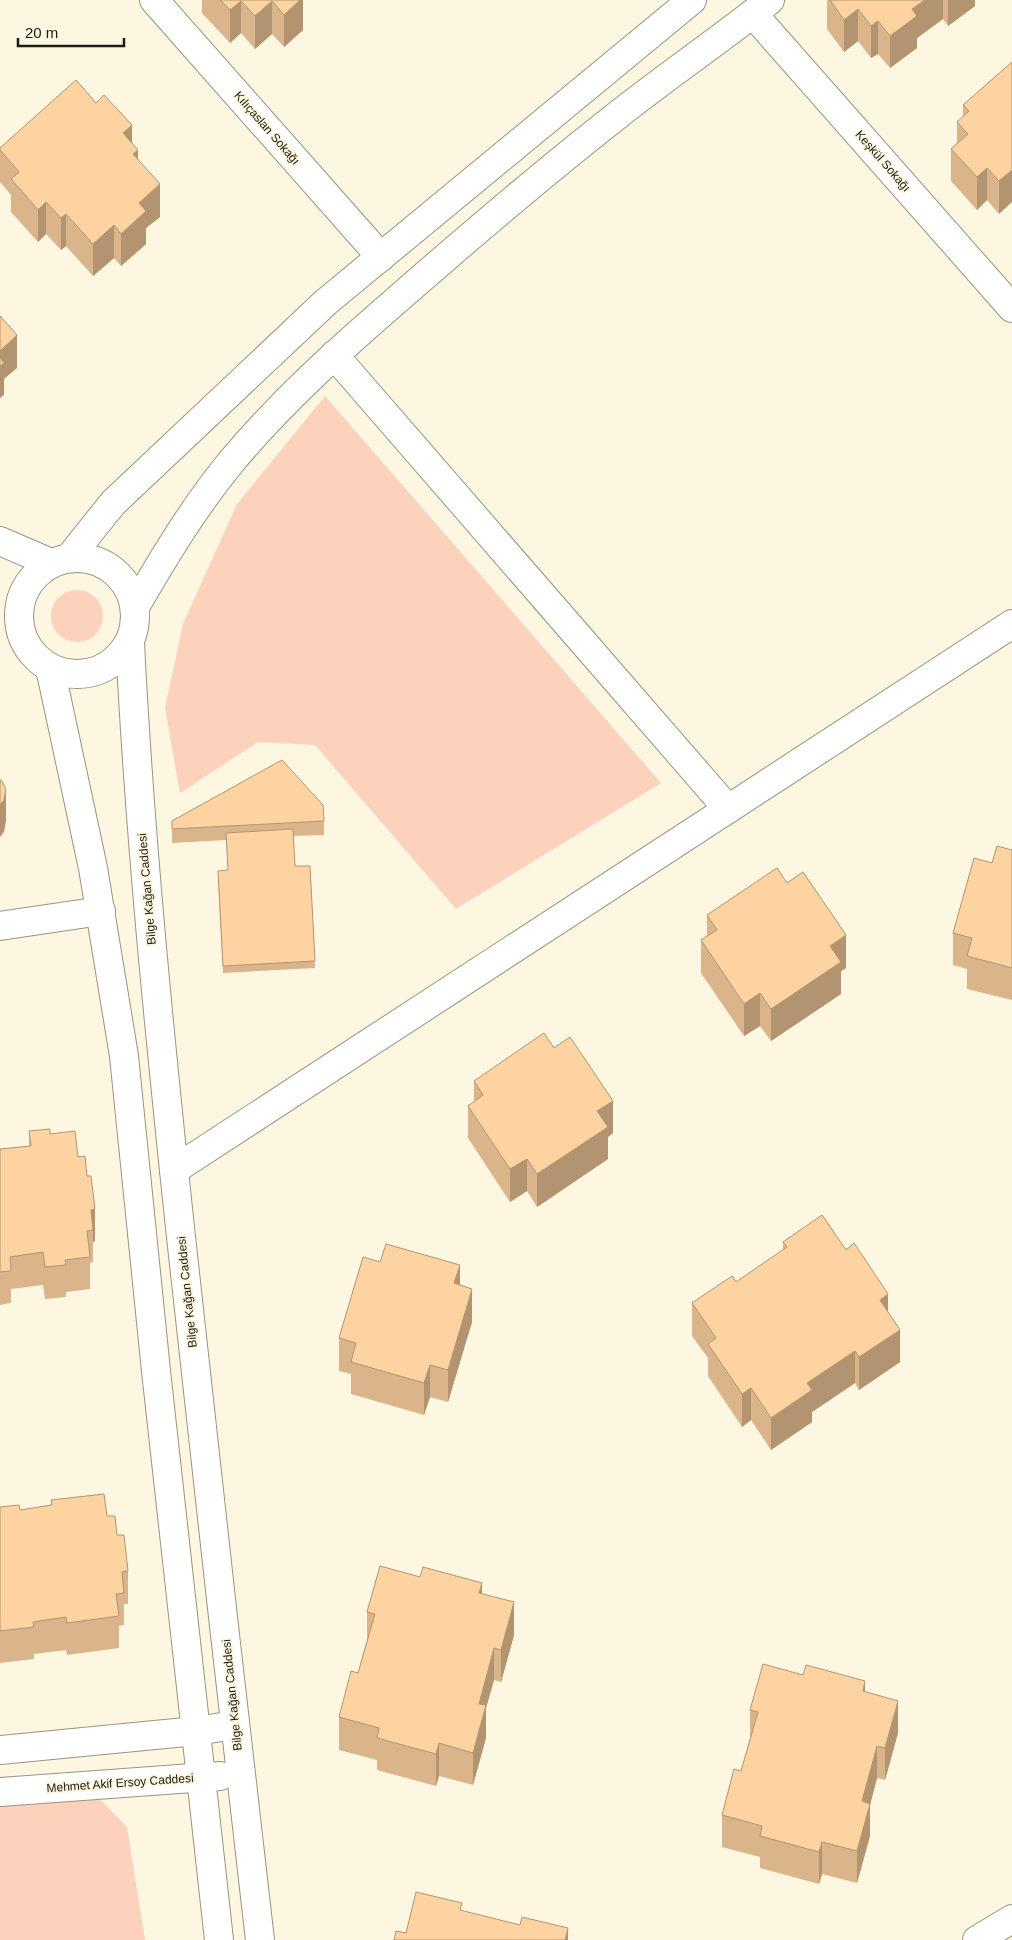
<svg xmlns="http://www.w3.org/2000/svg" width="1012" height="1940" font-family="Arial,sans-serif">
<rect width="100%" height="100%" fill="#fdf7e1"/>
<g fill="#fcd2bc">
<path d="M 325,396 L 661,783 L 456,909 L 315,745 L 258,742 L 180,793 L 165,708 L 183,624 L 237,504 Z"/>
<circle cx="77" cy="616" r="26"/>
<path d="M 95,1794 L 127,1827 L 145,1940 L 0,1940 L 0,1803 Z"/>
</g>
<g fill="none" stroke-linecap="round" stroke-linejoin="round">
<defs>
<g id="minor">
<path d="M 154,0 L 381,257"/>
<path d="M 753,14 L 1012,308"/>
<path d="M 334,355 L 728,809"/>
<path d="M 0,541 L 51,563"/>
<circle cx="77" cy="616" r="58"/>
<path d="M 69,558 L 113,503 L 326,302 L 692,0"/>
<path d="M 135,607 C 164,557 194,507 231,462 C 282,401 339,350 399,298 C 470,236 540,176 614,118 C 665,77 719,41 770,0"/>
<path d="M 130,643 C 140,842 160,1039 181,1237 C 206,1471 233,1706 260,1940"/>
<path d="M 50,668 L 93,868 L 124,1056 L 156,1371 L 219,1940"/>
<path d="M 0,926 L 101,911"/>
<path d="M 174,1170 L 1012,624"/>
<path d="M 0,1750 L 196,1731 L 235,1725"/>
<path d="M 0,1792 L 220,1776"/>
<path d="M 977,1940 L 1012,1919"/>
</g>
</defs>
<use href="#minor" stroke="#99947f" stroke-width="30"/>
<use href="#minor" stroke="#fff" stroke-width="28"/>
</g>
<g fill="#dab58b">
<path d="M 202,0 L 303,0 L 303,30 L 284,47 L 272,34 L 255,49 L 241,33 L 230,43 L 202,13 Z"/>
<path d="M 827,0 L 975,0 L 975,6 L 948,26 L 943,19 L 917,38 L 917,48 L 890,68 L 878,54 L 871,58 L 858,41 L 844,52 L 827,29 Z"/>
<path d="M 1012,62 L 999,214 L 987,200 L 977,210 L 951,181 L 951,149 L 957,143 L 957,122 L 963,117 L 963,105 Z"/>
<path d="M 132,143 L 160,217 L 146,228 L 146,244 L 121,266 L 114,258 L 93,276 L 66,246 L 61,250 L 46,234 L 38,242 L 11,212 L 11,195 L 0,182 L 0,148 Z"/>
<path d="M 172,821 L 324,821 L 324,835 L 293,836 L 295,866 L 315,961 L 315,968 L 223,973 L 218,878 L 228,870 L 226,840 L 172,843 Z"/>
<path d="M 1012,850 L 1012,1000 L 967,989 L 967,969 L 953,965 L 953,933 L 992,863 Z"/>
<path d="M 707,915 L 846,968 L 841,971 L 841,994 L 771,1041 L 760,1026 L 744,1036 L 701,973 L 701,940 L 707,937 Z"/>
<path d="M 474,1081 L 613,1133 L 608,1137 L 608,1159 L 537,1207 L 527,1191 L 510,1202 L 468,1138 L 468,1106 L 474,1102 Z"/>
<path d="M 29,1131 L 50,1134 L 78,1157 L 85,1156 L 95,1241 L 93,1242 L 93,1262 L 90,1263 L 90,1289 L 66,1292 L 66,1297 L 45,1299 L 43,1285 L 11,1289 L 11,1303 L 0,1305 L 0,1149 L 29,1146 Z"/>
<path d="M 783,1242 L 888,1313 L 900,1362 L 859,1390 L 855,1383 L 812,1412 L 812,1422 L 771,1450 L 751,1420 L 742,1427 L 708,1376 L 708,1358 L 692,1336 L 692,1303 L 736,1282 L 783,1250 Z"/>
<path d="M 460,1285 L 472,1322 L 448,1402 L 430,1397 L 424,1415 L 351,1394 L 351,1374 L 339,1371 L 339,1338 Z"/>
<path d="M 51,1500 L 107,1516 L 117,1535 L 128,1571 L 128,1604 L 124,1604 L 124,1625 L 119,1626 L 119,1648 L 67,1655 L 66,1650 L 34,1654 L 34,1659 L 0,1663 L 0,1507 L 20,1510 L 51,1505 Z"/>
<path d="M 482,1594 L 514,1635 L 501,1682 L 494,1680 L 486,1708 L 486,1738 L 473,1785 L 439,1776 L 436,1786 L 377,1770 L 377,1760 L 339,1750 L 339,1717 L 358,1673 L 367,1641 L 367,1612 Z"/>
<path d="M 865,1692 L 898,1733 L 885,1780 L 877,1778 L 870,1805 L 870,1836 L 857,1883 L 822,1874 L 819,1884 L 760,1868 L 760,1857 L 722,1847 L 722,1815 L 741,1771 L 750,1739 L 750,1710 Z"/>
</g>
<g fill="#b29471">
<path d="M 291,0 L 303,0 L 303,30 L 284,47 L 284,15 Z"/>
<path d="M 925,0 L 943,0 L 943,19 L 917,38 L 917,48 L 890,68 L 890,36 L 912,9 Z"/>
<path d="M 948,0 L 975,0 L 975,6 L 948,26 Z"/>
<path d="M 241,1 L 241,33 L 230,43 L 230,10 Z"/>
<path d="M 272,1 L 272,34 L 255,49 L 255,16 Z"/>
<path d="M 858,9 L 858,41 L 844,52 L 844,20 Z"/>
<path d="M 878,21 L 878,54 L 871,58 L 871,26 Z"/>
<path d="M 132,125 L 132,158 L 123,133 Z"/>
<path d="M 138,150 L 138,182 L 133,154 Z"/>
<path d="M 987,168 L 987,200 L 977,210 L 977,177 Z"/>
<path d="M 1012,170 L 1012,202 L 999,214 L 999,181 Z"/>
<path d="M 160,184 L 160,217 L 146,228 L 146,244 L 121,266 L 121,234 L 139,203 Z"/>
<path d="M 46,202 L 46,234 L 38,242 L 38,210 Z"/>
<path d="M 66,214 L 66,246 L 61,250 L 61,218 Z"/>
<path d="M 114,225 L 114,258 L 93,276 L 93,244 Z"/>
<path d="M 17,335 L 17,368 L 4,379 L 4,395 L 0,398 L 0,351 Z"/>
<path d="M 6,789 L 6,821 L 4,832 L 0,837 L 0,805 Z"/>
<path d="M 846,935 L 846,968 L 841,971 L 841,994 L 771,1041 L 771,1009 L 830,946 Z"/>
<path d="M 760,993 L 760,1026 L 744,1036 L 744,1004 Z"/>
<path d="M 613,1101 L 613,1133 L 608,1137 L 608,1159 L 537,1207 L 537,1174 L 597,1111 Z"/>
<path d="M 527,1159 L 527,1191 L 510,1202 L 510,1169 Z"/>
<path d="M 95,1209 L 95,1241 L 93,1242 L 93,1230 L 91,1210 Z"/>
<path d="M 460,1265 L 460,1298 L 454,1283 Z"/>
<path d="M 472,1289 L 472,1322 L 448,1402 L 448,1370 Z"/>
<path d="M 888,1294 L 888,1326 L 880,1300 Z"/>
<path d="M 900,1330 L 900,1362 L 859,1390 L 859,1357 Z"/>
<path d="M 855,1351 L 855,1383 L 812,1412 L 812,1422 L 771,1450 L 771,1418 L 807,1383 Z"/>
<path d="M 430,1365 L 430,1397 L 424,1415 L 424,1383 Z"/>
<path d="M 751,1388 L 751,1420 L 742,1427 L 742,1394 Z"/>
<path d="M 482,1583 L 482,1615 L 479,1593 Z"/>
<path d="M 514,1602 L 514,1635 L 501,1682 L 501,1650 Z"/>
<path d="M 494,1648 L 494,1680 L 486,1708 L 486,1738 L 473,1785 L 473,1753 L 479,1704 Z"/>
<path d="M 865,1681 L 865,1713 L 863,1691 Z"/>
<path d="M 898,1701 L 898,1733 L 885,1780 L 885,1748 Z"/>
<path d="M 439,1743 L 439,1776 L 436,1786 L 436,1754 Z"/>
<path d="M 877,1746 L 877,1778 L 870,1805 L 870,1836 L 857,1883 L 857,1851 L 862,1801 Z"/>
<path d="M 822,1842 L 822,1874 L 819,1884 L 819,1852 Z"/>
<path d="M 568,1928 L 568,1940 L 565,1940 Z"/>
</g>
<g fill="#fed3a2" stroke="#b29471">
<path d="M 220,0 L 300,0 L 284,15 L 272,1 L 255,16 L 241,1 L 230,10 Z"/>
<path d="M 830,0 L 925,0 L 912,9 L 917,16 L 890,36 L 878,21 L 871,26 L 858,9 L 844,20 Z"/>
<path d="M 1012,62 L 1012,170 L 999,181 L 987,168 L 977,177 L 951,149 L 968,134 L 957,122 L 969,111 L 963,105 Z"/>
<path d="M 76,80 L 96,103 L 104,95 L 132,125 L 123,133 L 138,150 L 133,154 L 160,184 L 139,203 L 146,211 L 121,234 L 114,225 L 93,244 L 66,214 L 61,218 L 46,202 L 38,210 L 11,179 L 19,172 L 0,150 L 0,148 Z"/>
<path d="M 0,316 L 17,335 L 0,351 Z"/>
<path d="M 0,358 L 4,363 L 0,366 Z"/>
<path d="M 282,760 L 323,805 L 324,821 L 172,829 L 172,821 Z"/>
<path d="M 0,780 L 1,780 L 6,789 L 4,800 L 0,805 Z"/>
<path d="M 293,829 L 295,866 L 310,866 L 315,961 L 223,966 L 218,871 L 228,870 L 226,833 Z"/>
<path d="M 997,846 L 1012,850 L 1012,968 L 967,956 L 972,938 L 953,933 L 974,858 L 992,863 Z"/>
<path d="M 777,868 L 787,883 L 803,872 L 846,935 L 830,946 L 841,962 L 771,1009 L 760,993 L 744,1004 L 701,940 L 717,930 L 707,915 Z"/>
<path d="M 544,1033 L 554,1048 L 570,1037 L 613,1101 L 597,1111 L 608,1127 L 537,1174 L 527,1159 L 510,1169 L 468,1106 L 483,1095 L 474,1081 Z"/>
<path d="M 50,1129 L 50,1134 L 75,1131 L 78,1157 L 85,1156 L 87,1176 L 91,1176 L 95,1209 L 91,1210 L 93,1230 L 87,1231 L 90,1257 L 65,1260 L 66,1265 L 45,1267 L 43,1252 L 10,1257 L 11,1271 L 0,1272 L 0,1149 L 31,1146 L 29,1131 Z"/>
<path d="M 822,1215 L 846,1250 L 854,1243 L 888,1294 L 880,1300 L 900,1330 L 859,1357 L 855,1351 L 807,1383 L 812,1390 L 771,1418 L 751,1388 L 742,1394 L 708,1344 L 716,1338 L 692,1303 L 732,1276 L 736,1282 L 787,1247 L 783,1242 Z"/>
<path d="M 386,1244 L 460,1265 L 454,1283 L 472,1289 L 448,1370 L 430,1365 L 424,1383 L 351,1362 L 356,1343 L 339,1338 L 363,1257 L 380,1262 Z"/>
<path d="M 104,1494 L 107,1516 L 115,1516 L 117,1535 L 124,1535 L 128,1571 L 122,1572 L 124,1593 L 116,1594 L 119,1616 L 67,1623 L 66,1617 L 33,1622 L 34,1627 L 0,1631 L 0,1507 L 19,1505 L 20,1510 L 52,1505 L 51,1500 Z"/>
<path d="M 380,1566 L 420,1577 L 423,1567 L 482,1583 L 479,1593 L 514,1602 L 501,1650 L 494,1648 L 479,1704 L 486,1705 L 473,1753 L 439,1743 L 436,1754 L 377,1738 L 379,1728 L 339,1717 L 351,1671 L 358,1673 L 375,1614 L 367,1612 Z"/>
<path d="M 763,1664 L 803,1675 L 806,1665 L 865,1681 L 863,1691 L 898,1701 L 885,1748 L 877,1746 L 862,1801 L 870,1804 L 857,1851 L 822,1842 L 819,1852 L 760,1836 L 762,1826 L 722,1815 L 734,1769 L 741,1771 L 758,1712 L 750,1710 Z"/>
<path d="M 416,1892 L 462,1903 L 460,1910 L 520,1925 L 522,1917 L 568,1928 L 565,1940 L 394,1940 L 396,1931 L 406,1933 Z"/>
</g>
<g text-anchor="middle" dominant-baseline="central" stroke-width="4" stroke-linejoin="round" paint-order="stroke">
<g font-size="12" fill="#1c1a12" stroke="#fdf7e1">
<text transform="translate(267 128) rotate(49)">Kılıçaslan Sokağı</text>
<text transform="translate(883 161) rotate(49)">Keşkül Sokağı</text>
<text transform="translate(147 889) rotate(-95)">Bilge Kağan Caddesi</text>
<text transform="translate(187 1292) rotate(-96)">Bilge Kağan Caddesi</text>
<text transform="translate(232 1695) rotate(-96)">Bilge Kağan Caddesi</text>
<text transform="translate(120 1783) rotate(-4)">Mehmet Akif Ersoy Caddesi</text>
</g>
</g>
<path d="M18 38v8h106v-8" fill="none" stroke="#1c1a12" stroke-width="2.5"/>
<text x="25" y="38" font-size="15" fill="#1c1a12" stroke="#fdf7e1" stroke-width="4" paint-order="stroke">20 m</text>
</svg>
